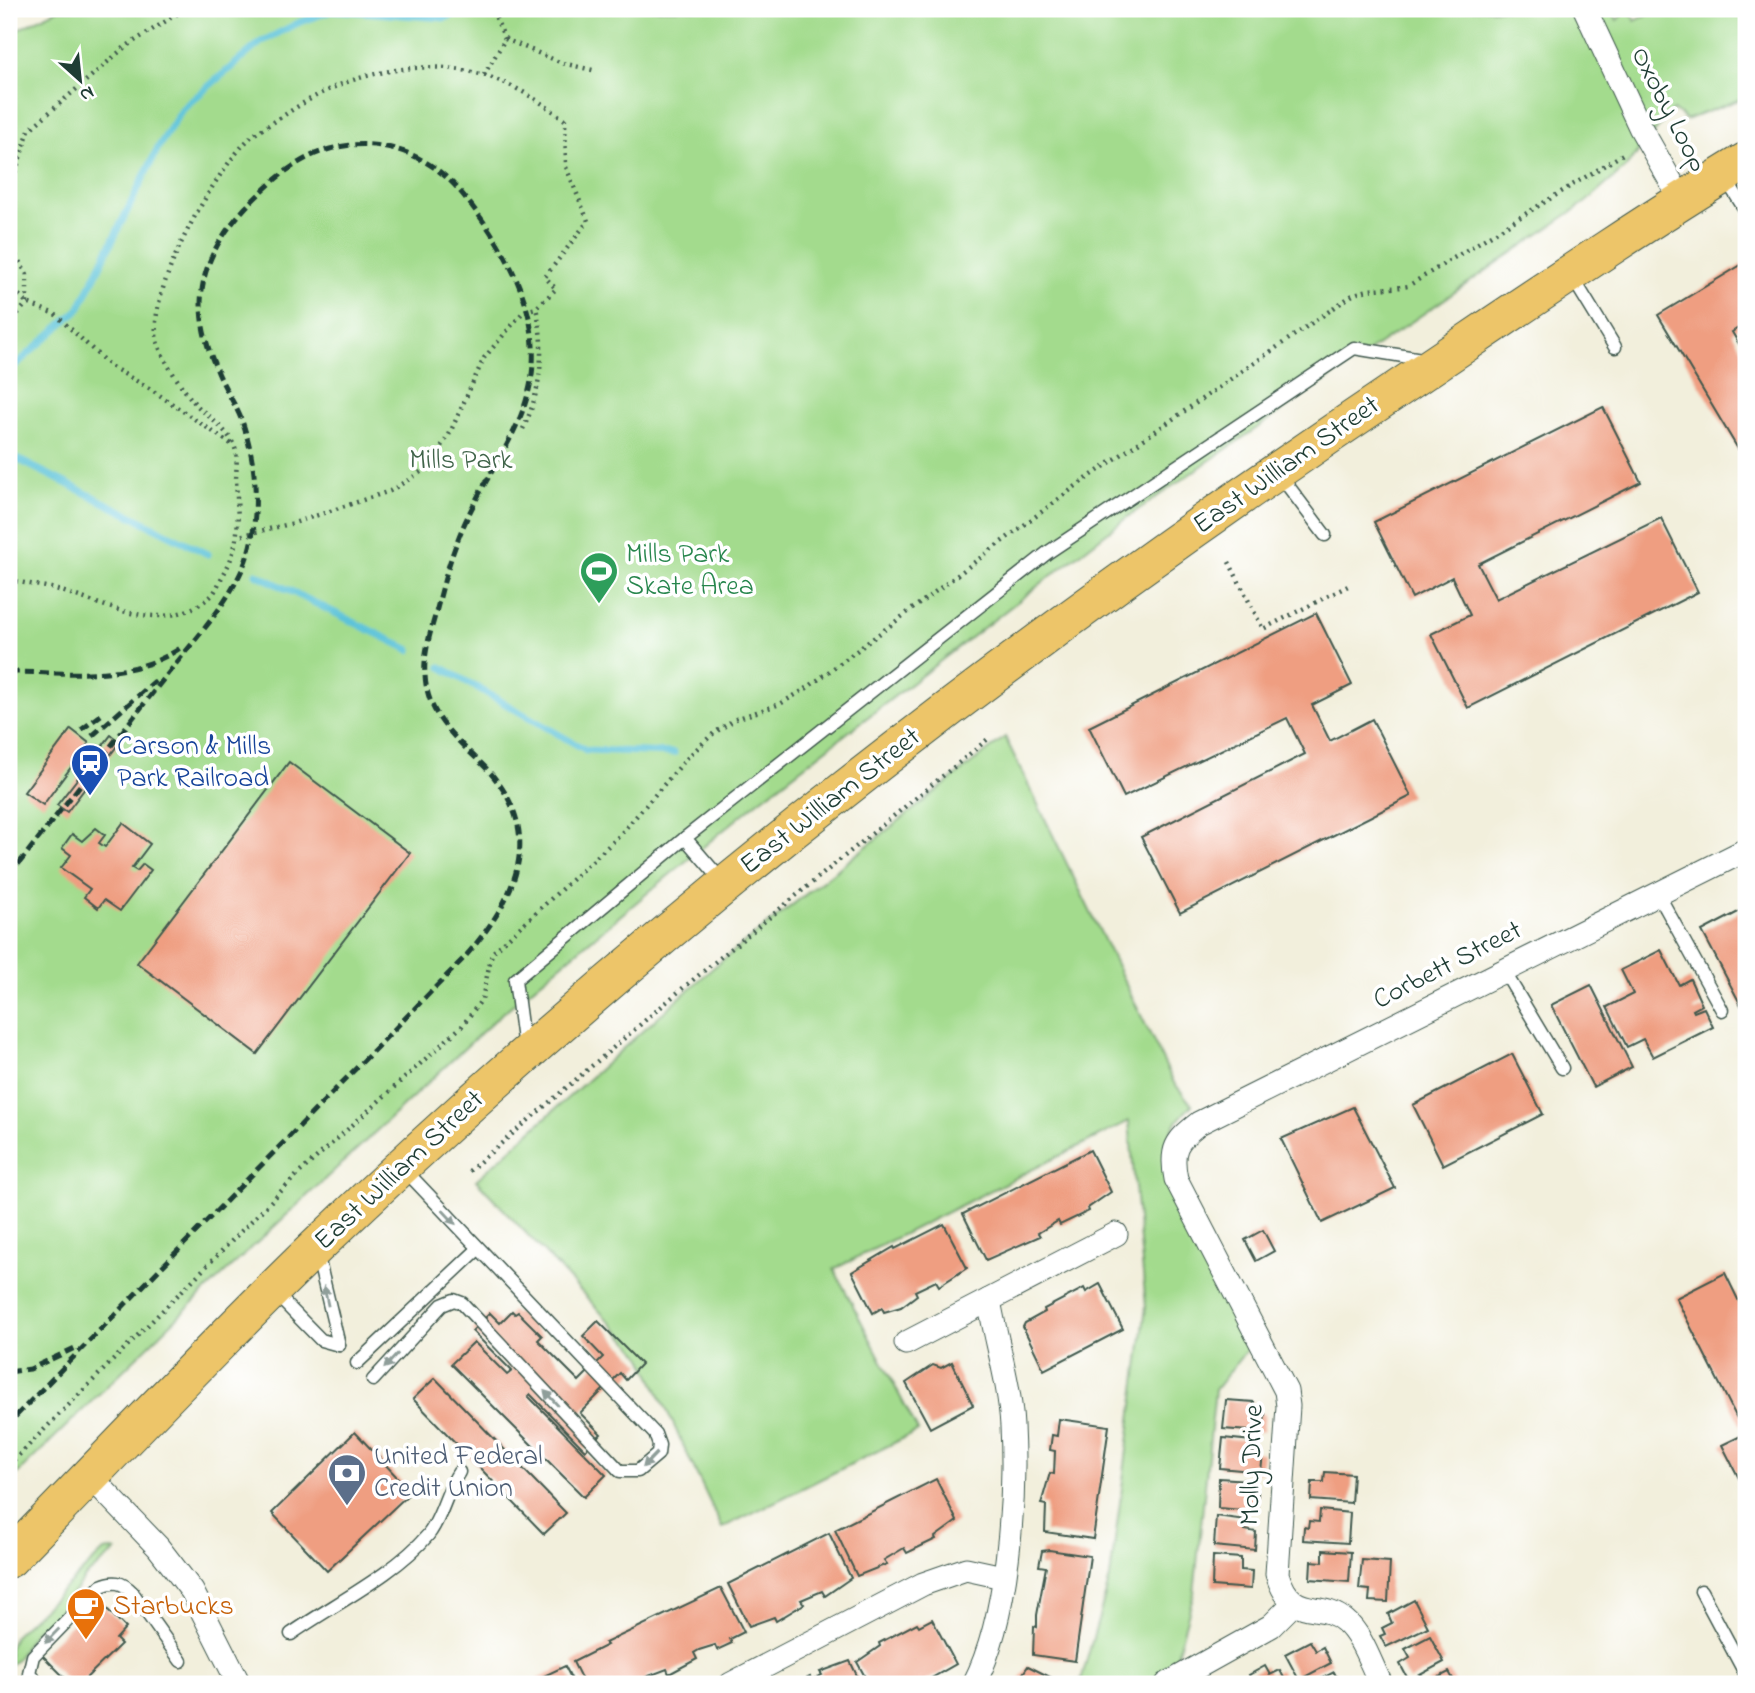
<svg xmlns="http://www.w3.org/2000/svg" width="1755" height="1693" font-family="'Indie Flower',sans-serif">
<rect width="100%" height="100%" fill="#fff"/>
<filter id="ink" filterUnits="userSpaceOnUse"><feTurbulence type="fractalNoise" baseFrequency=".0143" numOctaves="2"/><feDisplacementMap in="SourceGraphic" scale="14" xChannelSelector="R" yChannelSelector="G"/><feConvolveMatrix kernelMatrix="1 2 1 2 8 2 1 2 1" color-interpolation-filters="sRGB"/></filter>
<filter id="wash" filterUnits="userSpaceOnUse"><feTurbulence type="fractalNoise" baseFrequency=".00686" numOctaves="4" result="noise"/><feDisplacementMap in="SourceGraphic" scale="28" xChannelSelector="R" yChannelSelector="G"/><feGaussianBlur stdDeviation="1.57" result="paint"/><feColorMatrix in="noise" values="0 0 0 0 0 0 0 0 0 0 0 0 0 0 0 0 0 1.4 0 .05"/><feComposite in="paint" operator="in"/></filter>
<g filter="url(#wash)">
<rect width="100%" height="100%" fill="#f2efdc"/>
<g fill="#a3db8d" stroke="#618c60" stroke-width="2">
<path d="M 59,9 L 1611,9 L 1617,20 L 1628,9 L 1635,21 L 1660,9 L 1746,9 L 1746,97 L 1686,120 L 1673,110 L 1624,169 L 1586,202 L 1126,518 L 755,804 L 499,1016 L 180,1315 L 9,1482 L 9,34 Z"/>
<path d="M 1005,737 L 1174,1083 L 1192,1105 C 1167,1130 1163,1140 1166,1175 L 1248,1348 L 1215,1390 L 1194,1593 L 1169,1684 L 1080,1684 L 1110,1578 L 1146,1307 L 1129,1121 L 834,1269 L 918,1431 L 722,1528 L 641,1355 L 476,1180 L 715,966 Z"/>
<path d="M 112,1550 L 116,1551 L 85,1577 L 54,1619 L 36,1629 L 16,1660 L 9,1665 L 9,1648 L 14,1636 L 104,1551 Z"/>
</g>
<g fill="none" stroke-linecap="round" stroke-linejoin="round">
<g stroke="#5cc3d9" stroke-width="7">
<path d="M 9,371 L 79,309 L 159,146 L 183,108 L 261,42 L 300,22 L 334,10 L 445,18 L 465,9"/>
<path d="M 9,455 L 208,554"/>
<path d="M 256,574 L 410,650"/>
<path d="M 441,667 L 586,750 L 674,753"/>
</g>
</g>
<g id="blocks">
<g fill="#ef9e81">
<path d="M 1746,262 L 1746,323 L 1732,332 L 1746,356 L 1744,459 L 1658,315 Z"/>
<path d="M 1603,407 L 1641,482 L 1478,564 L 1496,599 L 1661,518 L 1698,592 L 1468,708 L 1431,634 L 1470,615 L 1452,577 L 1412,598 L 1374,522 Z"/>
<path d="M 1316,613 L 1352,685 L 1312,705 L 1330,741 L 1372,719 L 1411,796 L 1180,913 L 1141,837 L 1305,754 L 1287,718 L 1124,797 L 1089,727 Z"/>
<path d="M 71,729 L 89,743 L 43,805 L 24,792 Z"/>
<path d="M 111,735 L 120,742 L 67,812 L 57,805 Z"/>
<path d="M 289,762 L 410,853 L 257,1054 L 137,963 Z"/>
<path d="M 123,823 L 150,844 L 132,868 L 137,871 L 143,864 L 151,870 L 120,911 L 104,900 L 98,908 L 84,897 L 90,889 L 61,868 L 71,855 L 62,848 L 72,834 L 82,841 L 96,828 L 105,835 L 99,843 L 105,847 Z"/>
<path d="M 1744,909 L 1746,1009 L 1744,1011 L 1702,931 Z"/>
<path d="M 1661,950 L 1679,985 L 1690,979 L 1702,1005 L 1693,1010 L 1694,1012 L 1704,1008 L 1713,1027 L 1653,1057 L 1643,1039 L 1627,1047 L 1607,1007 L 1633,994 L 1621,970 Z"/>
<path d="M 1591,985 L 1632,1067 L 1593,1087 L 1551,1005 Z"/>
<path d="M 1512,1054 L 1543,1114 L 1443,1165 L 1413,1105 Z"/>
<path d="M 1353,1107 L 1395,1188 L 1322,1223 L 1281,1139 Z"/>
<path d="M 1090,1150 L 1111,1192 L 1088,1208 L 1089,1211 L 1060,1225 L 1058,1221 L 1038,1233 L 1040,1236 L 986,1260 L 963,1214 Z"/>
<path d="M 944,1224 L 967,1268 L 939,1286 L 936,1281 L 915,1291 L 917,1295 L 901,1307 L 884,1312 L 882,1308 L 873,1313 L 852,1272 L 894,1247 L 895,1249 Z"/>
<path d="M 1263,1230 L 1274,1251 L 1256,1261 L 1245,1240 Z"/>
<path d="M 1725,1273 L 1746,1316 L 1746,1492 L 1722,1445 L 1745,1434 L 1676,1298 Z"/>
<path d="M 1100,1284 L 1123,1329 L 1044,1370 L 1023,1327 L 1025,1323 L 1045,1312 L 1044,1309 L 1084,1288 L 1086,1292 Z"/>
<path d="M 512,1311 L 515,1314 L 518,1312 L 542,1336 L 538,1340 L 579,1381 L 603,1357 L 583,1336 L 598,1321 L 641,1364 L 626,1380 L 620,1373 L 580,1413 L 601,1434 L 585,1450 L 530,1394 L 528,1396 L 606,1475 L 584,1497 L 451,1364 L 474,1342 L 507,1375 L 512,1371 L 472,1331 L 490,1313 L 500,1323 Z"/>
<path d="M 952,1362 L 973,1405 L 930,1428 L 906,1383 L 933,1365 L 941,1368 Z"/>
<path d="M 435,1378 L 566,1513 L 544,1534 L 413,1399 Z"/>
<path d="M 1226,1400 L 1254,1402 L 1253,1413 L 1265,1414 L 1263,1432 L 1223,1429 Z"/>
<path d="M 1059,1419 L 1109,1426 L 1093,1539 L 1045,1532 L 1046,1505 L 1041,1504 L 1050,1473 L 1054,1474 L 1055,1451 L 1050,1450 L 1052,1435 L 1057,1436 Z"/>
<path d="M 355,1432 L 411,1492 L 327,1571 L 272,1513 Z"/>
<path d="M 1223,1438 L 1252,1441 L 1251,1452 L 1263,1453 L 1261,1472 L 1220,1468 Z"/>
<path d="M 1325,1472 L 1353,1474 L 1351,1503 L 1311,1500 L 1312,1482 L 1324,1482 Z"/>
<path d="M 1219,1478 L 1248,1480 L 1247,1492 L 1258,1492 L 1257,1511 L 1218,1508 Z"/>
<path d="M 936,1479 L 957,1521 L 935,1537 L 936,1539 L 907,1553 L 904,1548 L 884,1560 L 887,1564 L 857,1576 L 835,1530 Z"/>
<path d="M 1320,1510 L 1350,1513 L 1348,1543 L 1303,1540 L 1304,1527 L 1308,1528 L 1309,1521 L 1319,1522 Z"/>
<path d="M 1216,1516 L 1246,1520 L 1245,1530 L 1256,1532 L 1255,1550 L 1214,1546 Z"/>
<path d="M 829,1533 L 851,1578 L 825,1596 L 822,1591 L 801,1600 L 804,1604 L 776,1621 L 774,1617 L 749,1626 L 728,1584 Z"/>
<path d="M 1049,1550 L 1090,1556 L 1075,1661 L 1033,1655 L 1034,1626 L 1037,1627 L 1037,1615 L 1046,1567 L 1039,1566 L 1042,1551 Z"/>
<path d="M 1323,1550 L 1351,1552 L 1349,1582 L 1310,1579 L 1311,1561 L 1323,1562 Z"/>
<path d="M 1213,1556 L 1241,1558 L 1241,1570 L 1252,1571 L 1251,1589 L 1212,1586 Z"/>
<path d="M 1362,1560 L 1390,1562 L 1388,1602 L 1369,1601 L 1370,1590 L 1359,1589 Z"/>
<path d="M 721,1588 L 744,1632 L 730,1639 L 732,1643 L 717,1650 L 715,1645 L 699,1650 L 694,1653 L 697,1659 L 669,1674 L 667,1669 L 646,1677 L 649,1683 L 645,1684 L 584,1684 L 573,1662 L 607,1645 L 605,1643 Z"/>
<path d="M 97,1599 L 126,1628 L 116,1639 L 121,1644 L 80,1684 L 71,1684 L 41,1654 Z"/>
<path d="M 1414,1600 L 1428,1627 L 1386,1647 L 1380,1636 L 1385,1634 L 1382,1628 L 1392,1623 L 1388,1614 Z"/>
<path d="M 932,1619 L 956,1664 L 921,1684 L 869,1684 L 857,1662 L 880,1646 L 879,1643 L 917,1623 L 919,1626 Z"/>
<path d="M 1430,1636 L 1444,1662 L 1409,1681 L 1400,1664 L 1410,1658 L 1405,1649 Z"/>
<path d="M 1310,1641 L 1316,1651 L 1323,1647 L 1331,1663 L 1299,1680 L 1285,1654 Z"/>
<path d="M 850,1661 L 861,1684 L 796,1684 L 810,1677 L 811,1681 L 822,1675 L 820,1672 Z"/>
<path d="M 565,1666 L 574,1684 L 527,1684 Z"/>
<path d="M 1028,1666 L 1064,1684 L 1016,1684 Z"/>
<path d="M 1265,1666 L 1270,1675 L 1280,1670 L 1287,1684 L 1253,1684 L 1249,1675 Z"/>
<path d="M 1334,1672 L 1339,1682 L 1349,1677 L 1353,1684 L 1311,1684 Z"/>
<path d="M 1449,1672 L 1456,1684 L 1425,1684 Z"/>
</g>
</g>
</g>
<g filter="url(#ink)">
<use href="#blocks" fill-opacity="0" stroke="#3f584d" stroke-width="2"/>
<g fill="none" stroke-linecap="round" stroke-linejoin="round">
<defs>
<g id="service">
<path d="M 1724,176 L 1746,211"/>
<path d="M 1571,275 L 1615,347"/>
<path d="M 1279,474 L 1325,535"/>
<path d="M 724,883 L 685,838 L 1047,553 L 1354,348 L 1428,360"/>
<path d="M 1658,894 L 1722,1010"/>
<path d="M 1504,971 L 1562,1068"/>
<path d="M 524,1048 L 515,980 L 685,838"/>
<path d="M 317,1253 L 339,1345"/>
<path d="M 273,1291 L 321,1340 L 339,1345"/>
<path d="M 357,1363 L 478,1249"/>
<path d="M 373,1380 L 442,1305 L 454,1300 L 462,1303 L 477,1319 L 620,1471 L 638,1471 L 658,1454 L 659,1445 L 655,1434 L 403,1168"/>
<path d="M 1701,1591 L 1746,1675"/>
<path d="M 291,1634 C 334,1604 395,1574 428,1535 C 442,1518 446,1491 459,1472"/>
<path d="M 39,1684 L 29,1673 L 33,1656 L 101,1586 C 114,1580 122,1582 132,1592 L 181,1661"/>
</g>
<g id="minor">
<path d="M 1585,9 L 1640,127 L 1682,201"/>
<path d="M 906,1343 L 1116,1234"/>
<path d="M 90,1476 L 158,1547 L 192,1591 L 239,1684"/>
<path d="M 731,1684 L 923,1584 L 966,1569 L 1003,1577"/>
<path d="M 974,1684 C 1008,1619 1016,1500 1012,1426 C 1010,1385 996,1341 989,1300"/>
<path d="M 1167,1684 L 1271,1626 L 1294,1603"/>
<path d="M 1381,1684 C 1371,1665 1362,1635 1345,1621 C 1318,1598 1293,1624 1277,1574 L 1288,1406 L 1286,1391 L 1176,1179 C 1170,1149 1176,1141 1199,1123 L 1746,850"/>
</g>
<path id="primary" d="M 9,1559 C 111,1455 211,1348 316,1247 C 654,922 1028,636 1417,376 C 1526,303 1634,229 1746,161"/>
</defs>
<use href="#service" stroke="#3f584d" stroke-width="15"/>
<use href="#minor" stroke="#3f584d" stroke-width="25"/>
<use href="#primary" stroke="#3f584d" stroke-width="39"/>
<g stroke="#3f584d" stroke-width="4.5" stroke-dasharray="2 5" stroke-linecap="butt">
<path d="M 505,39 L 562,63 L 597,71"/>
<path d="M 484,75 L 505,39 L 492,9"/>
<path d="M 9,192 L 29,130 L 125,47 L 185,9"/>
<path d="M 9,243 L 27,275 L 27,303 L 9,324"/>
<path d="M 9,285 L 27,303 L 55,314 L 110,366 L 149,388 L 231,444"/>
<path d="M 523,429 C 541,392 546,348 536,308"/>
<path d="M 1229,562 L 1263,629 L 1352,584"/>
<path d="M 9,580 C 23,583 37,585 51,588 C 104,602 159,638 210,597 C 215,593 218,585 221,579 C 242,544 238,519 236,480 C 236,470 238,457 235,448 C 228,428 204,415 192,400 C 180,385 164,361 158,344 C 142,296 215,171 250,138 C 258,131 269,125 277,120 C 315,94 344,79 390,71 C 461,59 509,77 565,120 L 566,167 L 588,221 L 545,277 L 556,289 L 536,308 L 524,311 L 484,358 L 449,435 L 424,470 L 390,491 L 294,523 L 239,536"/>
<path d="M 469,1171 L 683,988 L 988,739"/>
<path d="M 9,1465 L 297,1175 L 462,1026 L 482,999 L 492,953 L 617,838 L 690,755 L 714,733 L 736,719 L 780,704 L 807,688 L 1076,486 L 1351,296 C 1371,286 1386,290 1408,286 L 1623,154"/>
</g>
<use href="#service" stroke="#fff" stroke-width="12"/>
<use href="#minor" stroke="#fff" stroke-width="23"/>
<use href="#primary" stroke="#edc569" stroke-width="37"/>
<g stroke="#1f3d34" stroke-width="5" stroke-dasharray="10 5" stroke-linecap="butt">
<path d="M 9,672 C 66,672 134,682 183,646"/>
<path d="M 81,730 L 105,712"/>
<path d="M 92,736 L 155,681"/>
<path d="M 9,876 C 61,810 113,743 166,676 C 194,640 230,603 246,560 C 261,517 257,463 242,421 C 235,403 224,388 217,370 C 188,306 199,258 246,207 C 270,183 296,158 330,149 C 381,135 432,155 464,196 C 508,250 548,322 528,394 C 518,433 492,468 474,504 C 458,534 447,568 439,601 C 433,625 423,651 425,675 C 427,717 458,740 485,767 C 548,833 516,899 464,958 L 9,1423"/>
<path d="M 9,1372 L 30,1369 L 77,1347"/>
</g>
</g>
<defs><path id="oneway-solid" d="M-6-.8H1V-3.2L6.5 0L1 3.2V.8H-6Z" transform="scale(1.75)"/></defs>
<g fill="#8f9e9a">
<use href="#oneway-solid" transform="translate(449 1217) rotate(47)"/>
<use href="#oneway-solid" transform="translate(326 1296) rotate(-102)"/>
<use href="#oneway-solid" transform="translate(391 1361) rotate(133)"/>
<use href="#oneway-solid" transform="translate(551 1398) rotate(-133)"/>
<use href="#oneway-solid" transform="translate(650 1460) rotate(134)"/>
<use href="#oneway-solid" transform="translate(52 1636) rotate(134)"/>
</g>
</g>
<defs>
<symbol id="stadium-pin" viewBox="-11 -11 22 30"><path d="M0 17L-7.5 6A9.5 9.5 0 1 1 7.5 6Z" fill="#2e9e5b" stroke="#fff"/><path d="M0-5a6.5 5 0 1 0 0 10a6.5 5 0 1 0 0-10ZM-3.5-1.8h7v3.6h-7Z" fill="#fff"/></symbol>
<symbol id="station-pin" viewBox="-11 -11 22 30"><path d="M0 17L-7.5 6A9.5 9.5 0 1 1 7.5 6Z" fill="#1a4fb4" stroke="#fff"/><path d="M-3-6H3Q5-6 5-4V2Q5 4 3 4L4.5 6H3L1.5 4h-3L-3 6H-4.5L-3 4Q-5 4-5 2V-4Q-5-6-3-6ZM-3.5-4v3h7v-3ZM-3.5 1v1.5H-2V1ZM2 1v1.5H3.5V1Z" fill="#fff"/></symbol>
<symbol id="bank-pin" viewBox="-11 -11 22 30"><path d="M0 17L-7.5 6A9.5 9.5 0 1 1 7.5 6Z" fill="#5c6f8a" stroke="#fff"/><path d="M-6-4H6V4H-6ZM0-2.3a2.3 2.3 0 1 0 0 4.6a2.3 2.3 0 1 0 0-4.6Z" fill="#fff"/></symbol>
<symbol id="cafe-pin" viewBox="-11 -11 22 30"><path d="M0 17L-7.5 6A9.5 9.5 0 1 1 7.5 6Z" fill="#e8710a" stroke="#fff"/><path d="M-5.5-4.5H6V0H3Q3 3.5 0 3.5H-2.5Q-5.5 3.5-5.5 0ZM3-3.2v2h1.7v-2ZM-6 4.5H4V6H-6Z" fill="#fff"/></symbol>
</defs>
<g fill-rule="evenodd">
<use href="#stadium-pin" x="577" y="549" width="44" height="60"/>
<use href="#station-pin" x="68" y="741" width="44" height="60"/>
<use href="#bank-pin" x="325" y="1451" width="44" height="60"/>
<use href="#cafe-pin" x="64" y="1585" width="44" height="60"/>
</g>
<g text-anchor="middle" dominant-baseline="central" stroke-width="7" stroke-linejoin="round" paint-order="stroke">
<g font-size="28" fill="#1f3d34" stroke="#fff">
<text transform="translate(1668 110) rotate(63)">Oxoby Loop</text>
<text transform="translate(1287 466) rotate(-35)">East William Street</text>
<text transform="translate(831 802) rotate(-38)">East William Street</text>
<text transform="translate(1448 966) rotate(-27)">Corbett Street</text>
<text transform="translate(400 1171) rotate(-43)">East William Street</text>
<text transform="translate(1253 1465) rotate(-88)">Molly Drive</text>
</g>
<g font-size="28" fill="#40644a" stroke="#fff">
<text x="461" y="461">Mills Park</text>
</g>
<g font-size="28" fill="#27864d" stroke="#fff" text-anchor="start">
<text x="626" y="555">Mills Park<tspan x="626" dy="32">Skate Area</tspan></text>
</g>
<g font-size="28" fill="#164399" stroke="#fff" text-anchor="start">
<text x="117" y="747">Carson &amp; Mills<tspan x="117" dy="32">Park Railroad</tspan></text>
</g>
<g font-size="28" fill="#4e5e75" stroke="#fff" text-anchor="start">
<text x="374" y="1457">United Federal<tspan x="374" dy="32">Credit Union</tspan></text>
</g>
<g font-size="28" fill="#c56008" stroke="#fff" text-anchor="start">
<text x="113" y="1607">Starbucks</text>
</g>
</g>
<rect width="1755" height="1693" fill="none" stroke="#fff" stroke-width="35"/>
<g transform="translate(80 80) rotate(153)" stroke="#ffffff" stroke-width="5" paint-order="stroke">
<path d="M0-5L12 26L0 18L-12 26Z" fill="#1f3d34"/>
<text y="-10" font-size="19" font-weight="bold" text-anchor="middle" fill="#1f3d34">N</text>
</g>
</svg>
